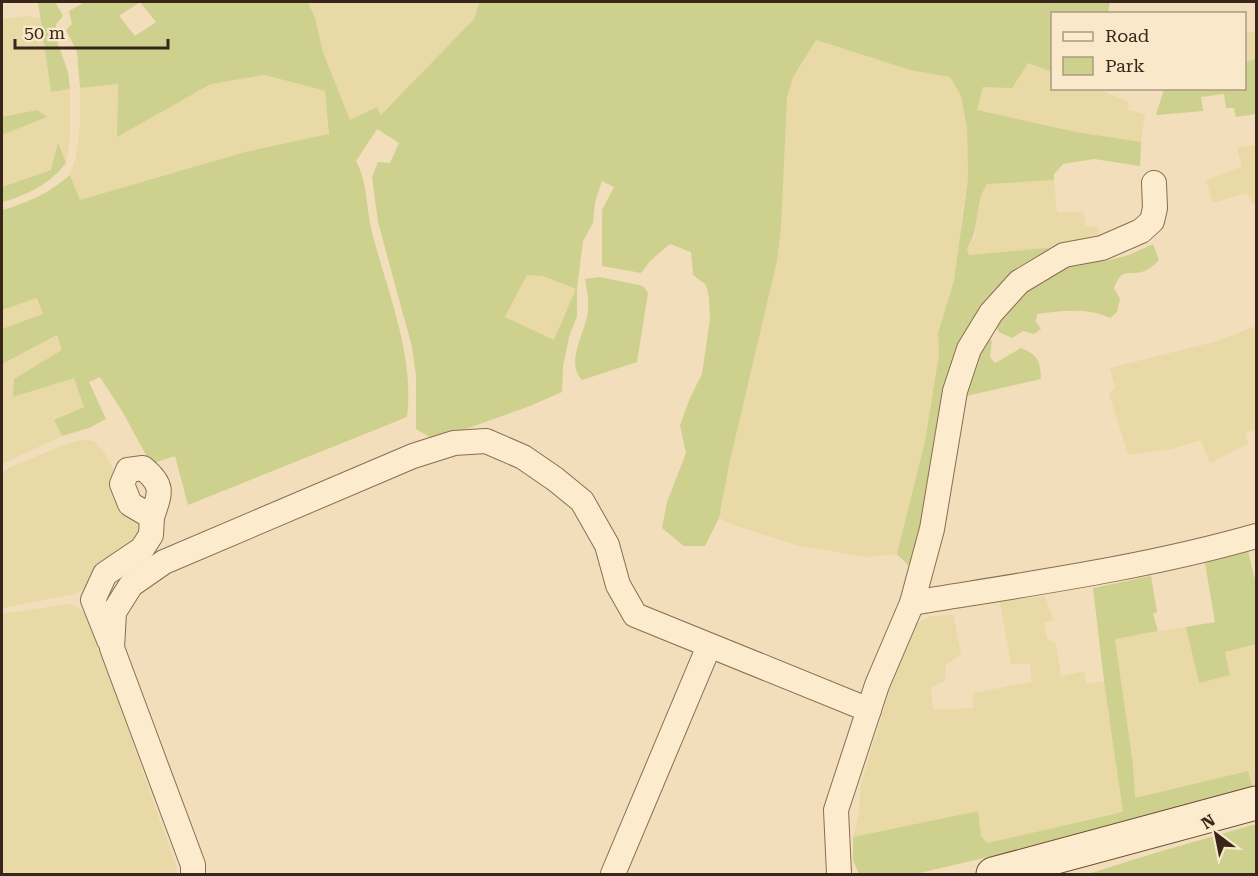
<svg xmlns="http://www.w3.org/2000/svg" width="1258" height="876" font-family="'Roboto Serif',serif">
<rect width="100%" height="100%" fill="#f2deba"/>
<g fill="#e8d9a6">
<path d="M 308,2 L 480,2 L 481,4 L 474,19 L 381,116 L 377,107 L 350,120 L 323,52 L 315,18 Z"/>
<path d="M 26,16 L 40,18 L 51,92 L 70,89 L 70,138 L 66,163 L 58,144 L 51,170 L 2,187 L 2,135 L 47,117 L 37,110 L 2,117 L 2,19 Z"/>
<path d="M 1256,31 L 1256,59 L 1245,62 L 1245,33 Z"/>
<path d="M 815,40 L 910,70 L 950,77 L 961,96 L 967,128 L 968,178 L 962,213 L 959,249 L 954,281 L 938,333 L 939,354 L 925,441 L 897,554 L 866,557 L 796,545 L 734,525 L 719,518 L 729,465 L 777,261 L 781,229 L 787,98 L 793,77 Z"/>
<path d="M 1028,63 L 1052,72 L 1052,88 L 1098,89 L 1129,102 L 1128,110 L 1145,114 L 1141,142 L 1076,132 L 977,110 L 983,87 Z"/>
<path d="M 265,75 L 325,91 L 329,135 L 245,152 L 80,200 L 70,175 L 76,156 L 80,125 L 80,88 L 118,83 L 117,137 L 211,84 Z"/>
<path d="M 1254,145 L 1256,149 L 1256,203 L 1252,204 L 1247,193 L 1213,203 L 1206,180 L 1242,167 L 1237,148 Z"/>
<path d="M 1054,180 L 1057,212 L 1083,212 L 1086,226 L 1098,227 L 1100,240 L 1061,251 L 1046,248 L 969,255 L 967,248 L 975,237 L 977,210 L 981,193 L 986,184 Z"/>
<path d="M 527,275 L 543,276 L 577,289 L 554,340 L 505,318 Z"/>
<path d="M 38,298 L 43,315 L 2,329 L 2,310 Z"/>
<path d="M 1256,326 L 1256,429 L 1245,433 L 1248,444 L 1210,463 L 1201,440 L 1172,449 L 1128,455 L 1109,393 L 1115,388 L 1110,368 L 1218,341 Z"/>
<path d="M 57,335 L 63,350 L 13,397 L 74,377 L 84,407 L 54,420 L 62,436 L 2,464 L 2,364 Z"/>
<path d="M 81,440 L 94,441 L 105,454 L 146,531 L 89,585 L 75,594 L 2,608 L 2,473 L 9,468 L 66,444 Z"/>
<path d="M 1045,596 L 1053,620 L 1044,623 L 1047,638 L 1056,644 L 1061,676 L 1084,671 L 1086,684 L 1104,681 L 1124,812 L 987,843 L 981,837 L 977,811 L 853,837 L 859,813 L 861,784 L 893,678 L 917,623 L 931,616 L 953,615 L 961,654 L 946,665 L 945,681 L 931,687 L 933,710 L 973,708 L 973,693 L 1032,682 L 1030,664 L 1011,664 L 1000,602 Z"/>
<path d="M 71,604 L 87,614 L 176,866 L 177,874 L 2,874 L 2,614 Z"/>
<path d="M 1186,627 L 1199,683 L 1225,652 L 1256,644 L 1256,787 L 1253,789 L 1248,771 L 1135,798 L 1133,764 L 1115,638 Z"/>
</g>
<g fill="#cdd18d" fill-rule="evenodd">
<path d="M 38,2 L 55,2 L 63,16 L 56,24 L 56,38 L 68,72 L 70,89 L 51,92 Z"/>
<path d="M 85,2 L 308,2 L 315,18 L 323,52 L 350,120 L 377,107 L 381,115 L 474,19 L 480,2 L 1110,2 L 1108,13 L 1052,14 L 1052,72 L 1028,63 L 1012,88 L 983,87 L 977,110 L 1076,132 L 1141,142 L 1140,166 L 1094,159 L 1063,164 L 1054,174 L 1054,180 L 987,184 C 973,205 981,229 967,248 L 969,255 L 1046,248 L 1061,251 L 985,310 L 916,573 L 897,554 L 925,441 L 939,354 L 938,333 L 954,281 L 968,178 L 967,128 L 961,96 L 950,77 L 910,70 L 816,40 L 793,77 L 787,98 L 781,229 L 777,261 L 729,465 L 719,518 L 705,546 L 684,546 L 662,528 L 667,502 L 686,453 L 680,425 L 690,398 L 702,374 L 710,319 L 709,298 L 706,285 L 693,275 L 691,252 L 670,244 L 650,261 L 641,273 L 602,266 L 602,210 L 614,187 L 602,181 L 595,202 L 593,223 L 583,241 L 577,289 L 577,316 L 569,337 L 563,367 L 562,392 L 530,406 L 435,440 L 416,429 L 416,376 L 412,347 L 378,222 L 372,177 L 378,162 L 390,163 L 399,143 L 377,129 L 356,161 C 368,183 366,208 372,232 C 387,291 415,356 407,417 L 188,505 L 175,456 L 151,464 L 122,411 L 100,377 L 89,382 L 106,419 L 89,428 L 62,436 L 54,420 L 84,407 L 74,378 L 13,397 L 14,379 L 62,350 L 57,335 L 2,364 L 2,329 L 43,314 L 37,298 L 2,310 L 2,210 C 28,203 49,193 70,175 L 80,200 L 245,152 L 329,134 L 325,91 L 265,75 L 211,84 L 117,137 L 118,84 L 80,88 L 77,52 L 66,30 L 72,24 L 69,11 ZM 140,2 L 156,22 L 135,36 L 119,16 ZM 527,275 L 543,276 L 576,289 L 554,340 L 505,317 Z"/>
<path d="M 1256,59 L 1256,114 L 1236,117 L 1234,108 L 1226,108 L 1224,94 L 1201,97 L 1203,111 L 1156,115 L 1164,89 L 1244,88 L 1245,62 Z"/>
<path d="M 37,110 L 47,117 L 2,135 L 2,117 Z"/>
<path d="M 58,143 L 66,163 C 50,184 26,196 2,202 L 2,187 L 51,170 Z"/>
<path d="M 1153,244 L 1159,260 C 1156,263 1151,268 1147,270 C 1130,278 1123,264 1114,288 L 1120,299 L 1117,312 L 1110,318 C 1086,307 1062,311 1037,314 L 1036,322 L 1041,329 L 1034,334 L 1023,331 L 1012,338 L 999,332 L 991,320 L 1038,275 L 1092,254 L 1106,261 L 1129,255 Z"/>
<path d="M 600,277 L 643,286 L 648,293 L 637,362 L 582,380 C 565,362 585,333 588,312 C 589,301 587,290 585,279 Z"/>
<path d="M 984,333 L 992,341 L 990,357 L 995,363 L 1021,348 C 1039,356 1040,360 1041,379 L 966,396 Z"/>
<path d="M 1248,551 L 1256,584 L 1256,644 L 1225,652 L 1230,675 L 1199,683 L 1186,627 L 1215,622 L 1205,563 Z"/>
<path d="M 1151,576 L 1157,612 L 1153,614 L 1158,631 L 1115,639 L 1133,764 L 1135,798 L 1248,771 L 1253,789 L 1148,819 L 916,874 L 859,874 L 853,860 L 853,837 L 978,811 L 981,836 L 987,843 L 1123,812 L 1104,681 L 1093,588 Z"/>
<path d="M 1256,824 L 1256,874 L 1088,874 L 1155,853 Z"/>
</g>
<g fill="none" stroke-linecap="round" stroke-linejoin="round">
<defs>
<g id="minor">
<path d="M 912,603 C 1027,584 1144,568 1256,536"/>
<path d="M 109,640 L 93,600 L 105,574 L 142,549 L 151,535 L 152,517 L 130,504 L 122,484 L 128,470 L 143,468 C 165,486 160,493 152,517"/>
<path d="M 193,874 L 193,865 L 112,648 L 114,612 L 131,585 L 164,562 L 413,456 L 454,443 L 486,441 L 523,457 L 555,479 L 582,501 L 607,545 L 618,585 L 635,615 L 869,710"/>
<path d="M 613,874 L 709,646"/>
<path d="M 839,874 L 836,810 L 877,685 L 912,603 L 932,529 L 955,391 L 969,349 L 991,313 L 1019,282 L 1064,255 L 1102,248 L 1141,231 L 1152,221 L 1155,208 L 1154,183"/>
</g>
<path id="secondary" d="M 993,874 L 1256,803"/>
</defs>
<use href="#minor" stroke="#8a6d53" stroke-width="26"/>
<use href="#secondary" stroke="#6b4d36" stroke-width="35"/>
<use href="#minor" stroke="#fcebcd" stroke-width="24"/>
<use href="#secondary" stroke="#fcebcd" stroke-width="33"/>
</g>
<rect width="1258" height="876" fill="none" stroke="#372619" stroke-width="6"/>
<rect x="1051" y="12" width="195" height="78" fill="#f9e8ca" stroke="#ab9a83" stroke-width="1.5"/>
<rect x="1063" y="32" width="30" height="9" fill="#fcebcd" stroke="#ab9a83" stroke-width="1.5"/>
<text x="1105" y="42" font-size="18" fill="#372619">Road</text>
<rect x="1063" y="57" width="30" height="18" fill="#cdd18d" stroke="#ab9a83" stroke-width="1.5"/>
<text x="1105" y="72" font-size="18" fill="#372619">Park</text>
<g transform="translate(1216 834) rotate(328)" stroke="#f9e8ca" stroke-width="4.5" paint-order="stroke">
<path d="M0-4.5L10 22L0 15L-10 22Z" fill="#372619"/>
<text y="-9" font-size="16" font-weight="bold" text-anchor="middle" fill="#372619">N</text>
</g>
<path d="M15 39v9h153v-9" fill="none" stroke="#372619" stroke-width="3"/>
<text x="24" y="39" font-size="18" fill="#372619" stroke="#f9e8ca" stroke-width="4.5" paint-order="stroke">50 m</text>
</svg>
